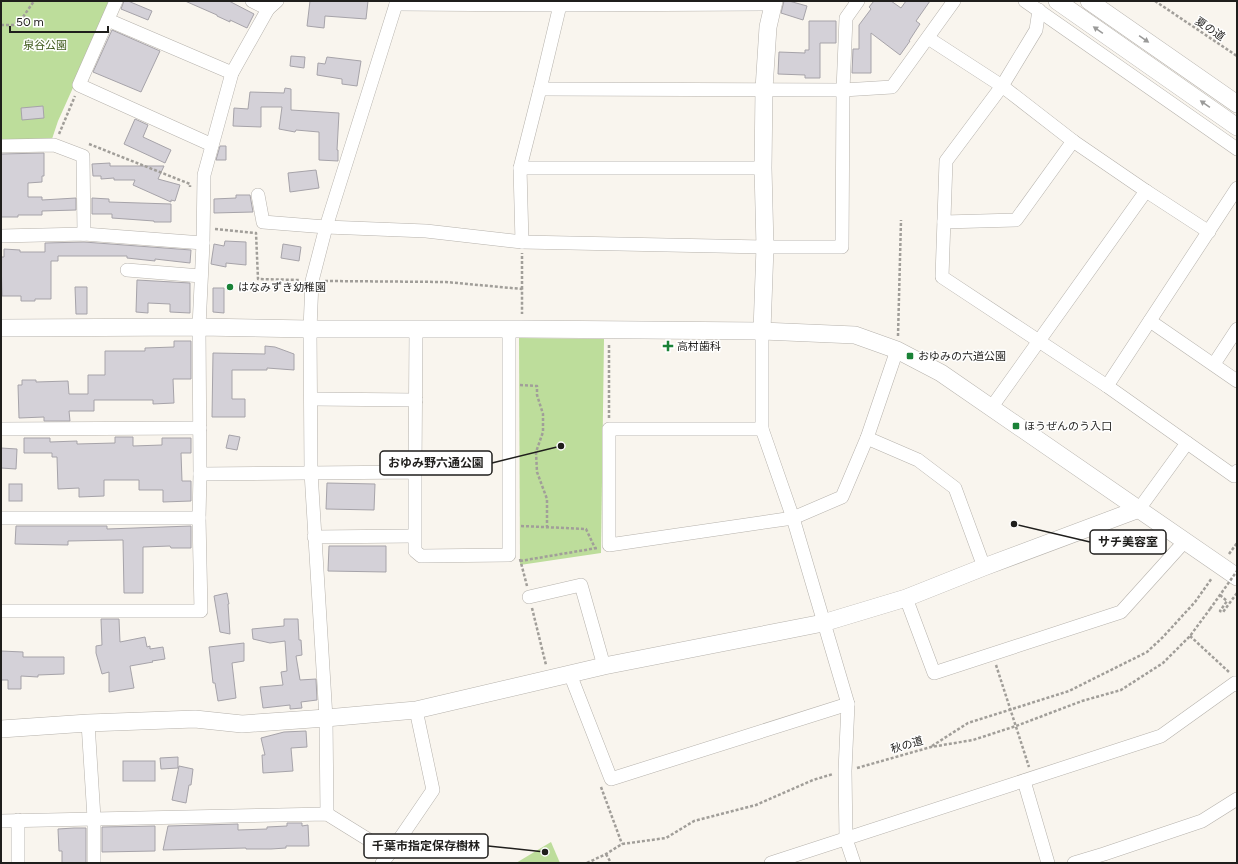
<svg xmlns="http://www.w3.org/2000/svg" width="1238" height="864" font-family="Figtree,'Noto Sans JP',sans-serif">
<rect width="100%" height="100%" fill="#f9f5ee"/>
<g fill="#bddd9b">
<path d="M 1,1 L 112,1 L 58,121 L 51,142 L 1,141 Z"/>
<path d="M 519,338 L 604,339 L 601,553 L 520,565 Z"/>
<path d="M 551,842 L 560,863 L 516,863 Z"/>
</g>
<g fill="#d4d1d8" stroke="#a6a3a9">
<path d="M 124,1 L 128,1 L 152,11 L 148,20 L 121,9 Z"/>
<path d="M 185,1 L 229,1 L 254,14 L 247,28 L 230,20 L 230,22 L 217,16 L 217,15 Z"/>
<path d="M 310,1 L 368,1 L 366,19 L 325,16 L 324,28 L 307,26 Z"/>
<path d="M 784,1 L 789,1 L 807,6 L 803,20 L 781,13 Z"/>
<path d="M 874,1 L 891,1 L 901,8 L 906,1 L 930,1 L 916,21 L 920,24 L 909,41 L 910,41 L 900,55 L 871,33 L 871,73 L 852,73 L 853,49 L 859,49 L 859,25 L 871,9 L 869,7 Z"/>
<path d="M 809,21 L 836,21 L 836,43 L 820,43 L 820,78 L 805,78 L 805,75 L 778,74 L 779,52 L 805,53 L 805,50 L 809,50 Z"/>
<path d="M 112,30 L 160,51 L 141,92 L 93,72 Z"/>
<path d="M 291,56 L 305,57 L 304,68 L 290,66 Z"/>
<path d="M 327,57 L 361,61 L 357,86 L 342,84 L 342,79 L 317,75 L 318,63 L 325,64 Z"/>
<path d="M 285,88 L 291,89 L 291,110 L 339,113 L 337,150 L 338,150 L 338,161 L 319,160 L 319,132 L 296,130 L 295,132 L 279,129 L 282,107 L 261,107 L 261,127 L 233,126 L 234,108 L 248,109 L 250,92 L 284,93 Z"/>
<path d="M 43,106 L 44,118 L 22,120 L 21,108 Z"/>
<path d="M 135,119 L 148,125 L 143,137 L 171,150 L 165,163 L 124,144 Z"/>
<path d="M 220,146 L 226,146 L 226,160 L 216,160 Z"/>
<path d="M 44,153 L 44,176 L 42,176 L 42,182 L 28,183 L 28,197 L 42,197 L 42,200 L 76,198 L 76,210 L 42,211 L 42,215 L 18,215 L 18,217 L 1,217 L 1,154 Z"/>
<path d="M 110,163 L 110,166 L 164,166 L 158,179 L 180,185 L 175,201 L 171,200 L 171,202 L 133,185 L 135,180 L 114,180 L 114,178 L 101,179 L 101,176 L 93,176 L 92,164 Z"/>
<path d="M 316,170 L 319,188 L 290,192 L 288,173 Z"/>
<path d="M 236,195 L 250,195 L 253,212 L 214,213 L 214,199 L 236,198 Z"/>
<path d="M 92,198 L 109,199 L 109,202 L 171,204 L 171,222 L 154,222 L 154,221 L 112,218 L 112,214 L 92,214 Z"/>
<path d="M 225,241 L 246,242 L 246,265 L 226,263 L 226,267 L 211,264 L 214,244 L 224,246 Z"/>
<path d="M 84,242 L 191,250 L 190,263 L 155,259 L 155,261 L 127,258 L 127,256 L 58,256 L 58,261 L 51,261 L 51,299 L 35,299 L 35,301 L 21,301 L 21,296 L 2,296 L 1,257 L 4,257 L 4,249 L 20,250 L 20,252 L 45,252 L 45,243 Z"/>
<path d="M 283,244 L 301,247 L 299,261 L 281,258 Z"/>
<path d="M 137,280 L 190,283 L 190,313 L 170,312 L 170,304 L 148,303 L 148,313 L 136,312 Z"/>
<path d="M 75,287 L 87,287 L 87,314 L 76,314 Z"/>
<path d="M 213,288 L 224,288 L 224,313 L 213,312 Z"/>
<path d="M 174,341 L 191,341 L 191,379 L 173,379 L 174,403 L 153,404 L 153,400 L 94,400 L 94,411 L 69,411 L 70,421 L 44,421 L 44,417 L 19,418 L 18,385 L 22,385 L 22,380 L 36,380 L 36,382 L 68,381 L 69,394 L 88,394 L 88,375 L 105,375 L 105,351 L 145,351 L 145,348 L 174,347 Z"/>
<path d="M 265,346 L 275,347 L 294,354 L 294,370 L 267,368 L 267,370 L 232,370 L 232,399 L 245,399 L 245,417 L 212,417 L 213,353 L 265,354 Z"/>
<path d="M 229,435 L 240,437 L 237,450 L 226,448 Z"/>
<path d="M 115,437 L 133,437 L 133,446 L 162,445 L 162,438 L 191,438 L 191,453 L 181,453 L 182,481 L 191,481 L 191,501 L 163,502 L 163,490 L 139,490 L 139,480 L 104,480 L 104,496 L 79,497 L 79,488 L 58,489 L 57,457 L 52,457 L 52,453 L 24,453 L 24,438 L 50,438 L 50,442 L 77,441 L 77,444 L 115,443 Z"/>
<path d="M 1,448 L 17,449 L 16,469 L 1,468 Z"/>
<path d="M 327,483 L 375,484 L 374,510 L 326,509 Z"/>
<rect x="9" y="484" width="13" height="17"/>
<path d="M 16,526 L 107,526 L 107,529 L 191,526 L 191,548 L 171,548 L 170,546 L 143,547 L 143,593 L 124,593 L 123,540 L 68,541 L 68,545 L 15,544 Z"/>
<path d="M 329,546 L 386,546 L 386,572 L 328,571 Z"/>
<path d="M 227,593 L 229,604 L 228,604 L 230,634 L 220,632 L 214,596 Z"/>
<path d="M 101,619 L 119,619 L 120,642 L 145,637 L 147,647 L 150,646 L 150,649 L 163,647 L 165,659 L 152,661 L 153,662 L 130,666 L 134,688 L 109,692 L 109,672 L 102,674 L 96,653 L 96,646 L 102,645 Z"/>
<path d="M 284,619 L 298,619 L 299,640 L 301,640 L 302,655 L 296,656 L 300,680 L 316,679 L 317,700 L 301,702 L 302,708 L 290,709 L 290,705 L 263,708 L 260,687 L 283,685 L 281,672 L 287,671 L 285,641 L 270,643 L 253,639 L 252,629 L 284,626 Z"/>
<path d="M 244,643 L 244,661 L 232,663 L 236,698 L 218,701 L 215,683 L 213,683 L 209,647 Z"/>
<path d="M 1,651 L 23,652 L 23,657 L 64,657 L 64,674 L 38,675 L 38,677 L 21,676 L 21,689 L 8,689 L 8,680 L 1,680 Z"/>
<path d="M 306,731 L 307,747 L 291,748 L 293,771 L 263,773 L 262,755 L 265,755 L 261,738 L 284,732 Z"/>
<path d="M 178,757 L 178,768 L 161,769 L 160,758 Z"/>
<rect x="123" y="761" width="32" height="20"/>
<path d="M 179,766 L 193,769 L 191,785 L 189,785 L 186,803 L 172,800 Z"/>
<path d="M 287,823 L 302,823 L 302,826 L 308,825 L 309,846 L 286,846 L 286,848 L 271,849 L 246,849 L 246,848 L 163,850 L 168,826 L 238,824 L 238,830 L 267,829 L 267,827 L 287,826 Z"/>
<path d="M 155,826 L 155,851 L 102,852 L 102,827 Z"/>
<path d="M 74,828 L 86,828 L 86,863 L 62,863 L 62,851 L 59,851 L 58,829 Z"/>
</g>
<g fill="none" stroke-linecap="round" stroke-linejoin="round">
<defs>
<g id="minor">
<path d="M 116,1 L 79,85 L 212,145"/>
<path d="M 252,1 L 268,9"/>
<path d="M 1025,1 L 1237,149"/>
<path d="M 396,4 L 560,5 L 773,4"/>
<path d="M 1039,10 L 1036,30 L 1002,86 L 946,161 L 942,277 L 1107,386 L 1234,476 L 1237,471"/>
<path d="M 108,20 L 232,73"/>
<path d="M 928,38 L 1002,86 L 1073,141 L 1146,191 L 1209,232"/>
<path d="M 540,89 L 843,90 L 892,87 L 954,1"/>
<path d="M 1,146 L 54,145 L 83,156 L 84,234"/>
<path d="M 520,168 L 763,168"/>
<path d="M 258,195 L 263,222 L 326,227 L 426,231 L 522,242 L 765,247 L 842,247 L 843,90 L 846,18 L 858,1"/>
<path d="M 944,222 L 1016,220 L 1073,141"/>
<path d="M 1,236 L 84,234 L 203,243"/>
<path d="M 522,242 L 520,168 L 540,89 L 561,1"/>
<path d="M 127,270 L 201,276"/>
<path d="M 1150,321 L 1237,381"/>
<path d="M 762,331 L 762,429 L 793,518 L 848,704 L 845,771 L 846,839 L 854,863"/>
<path d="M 1214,364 L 1237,329"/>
<path d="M 1107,386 L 1237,188"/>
<path d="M 311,399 L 416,400"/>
<path d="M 991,408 L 1146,191"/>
<path d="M 1,429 L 200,428"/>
<path d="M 762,429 L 609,429 L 609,545 L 793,518 L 842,497 L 867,438 L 897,350"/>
<path d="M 867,438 L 918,460 L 955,488 L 984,567"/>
<path d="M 415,472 L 416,329"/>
<path d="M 200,474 L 415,472 L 415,551 L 421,556 L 509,555 L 509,329"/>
<path d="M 1139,509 L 1187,443"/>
<path d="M 1,518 L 199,518"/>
<path d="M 314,537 L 414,536"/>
<path d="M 529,597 L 581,585 L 604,666"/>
<path d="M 906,598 L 934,673 L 1121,612 L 1185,541"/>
<path d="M 1,611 L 201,611 L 199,518 L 200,474 L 199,327 L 203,243 L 204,175 L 232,73 L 268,9 L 277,1"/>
<path d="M 570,674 L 611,779 L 848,704"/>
<path d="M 88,723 L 94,818 L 94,863"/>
<path d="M 1024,781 L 1048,863"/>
<path d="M 327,814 L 326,718 L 311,472 L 310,329 L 312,281 L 326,227 L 397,1"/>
<path d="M 18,820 L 18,863"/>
<path d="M 1,821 L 327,814 L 390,853 L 433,790 L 416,710"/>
<path d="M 382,863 L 390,853"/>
<path d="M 771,863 L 1161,736 L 1235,683 L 1237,685"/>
<path d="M 1074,863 L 1104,854 L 1202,821 L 1237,799"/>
</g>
<g id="tertiary">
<path d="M 1057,1 L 1237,127"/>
<path d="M 1089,1 L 1237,104"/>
<path d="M 1,328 L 199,327 L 310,329 L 522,329 L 762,331 L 855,335 L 897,350 L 941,373 L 1237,577"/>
<path d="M 762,331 L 765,247 L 763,168 L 764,89 L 768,27 L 774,1"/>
<path d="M 1,729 L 88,723 L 195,719 L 242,724 L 326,718 L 416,710 L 604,666 L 823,623 L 906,598 L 984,567 L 1139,509"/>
</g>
</defs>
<use href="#minor" stroke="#b6b2ac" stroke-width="14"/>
<use href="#tertiary" stroke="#b6b2ac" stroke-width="18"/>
<g stroke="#a19e99" stroke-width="2.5" stroke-dasharray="3 2" stroke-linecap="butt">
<path d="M 1155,1 L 1237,56"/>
<path d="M 1,25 L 14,25 L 23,17 L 34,1"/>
<path d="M 59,134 L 75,96"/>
<path d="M 89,144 L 190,184 L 190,187"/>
<path d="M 215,229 L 256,233 L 258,279 L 300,280"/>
<path d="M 325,281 L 446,282 L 522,289 L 522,314"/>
<path d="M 522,289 L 522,253"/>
<path d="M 898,336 L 901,220"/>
<path d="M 520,385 L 537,386 L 537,395 L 543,414 L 543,432 L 536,452 L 537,472 L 547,499 L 547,527"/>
<path d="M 609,418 L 609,343"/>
<path d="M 521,526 L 586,529 L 595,548"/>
<path d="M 1229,554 L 1237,543"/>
<path d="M 520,559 L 527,586"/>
<path d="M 520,561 L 597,548"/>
<path d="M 1220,595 L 1227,601 L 1220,611 L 1223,612 L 1237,593"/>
<path d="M 532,608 L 546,665"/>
<path d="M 1190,636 L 1230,673"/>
<path d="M 996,665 L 1029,767"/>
<path d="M 932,746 L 968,723 L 1069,691 L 1147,652 L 1163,637 L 1195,602 L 1212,578"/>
<path d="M 857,768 L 931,747 L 973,740 L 1016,726 L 1082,701 L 1121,690 L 1163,663 L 1190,636 L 1210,609"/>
<path d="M 601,787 L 622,844"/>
<path d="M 606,854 L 611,863"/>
<path d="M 587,863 L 606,854 L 622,844 L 666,838 L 694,821 L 756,805 L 813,780 L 833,774"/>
</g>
<use href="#minor" stroke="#fff" stroke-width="13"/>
<use href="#tertiary" stroke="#fff" stroke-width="17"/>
<path stroke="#a19e99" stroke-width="2.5" stroke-dasharray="3 2" stroke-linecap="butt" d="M 1210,609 L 1237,571"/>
</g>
<defs><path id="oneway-solid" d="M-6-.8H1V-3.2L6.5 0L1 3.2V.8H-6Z"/></defs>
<g fill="#9a9a99">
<use href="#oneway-solid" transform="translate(1098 30) rotate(-145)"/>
<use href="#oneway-solid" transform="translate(1144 39) rotate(35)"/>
<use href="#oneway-solid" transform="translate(1205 104) rotate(-145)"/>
</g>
<g fill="#1a8237" stroke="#fff" stroke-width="1.5">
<circle cx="230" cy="287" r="4"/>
<path d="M666 340h4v4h4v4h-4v4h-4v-4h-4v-4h4z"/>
<rect x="906" y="352" width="8" height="8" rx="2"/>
<rect x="1012" y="422" width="8" height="8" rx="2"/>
</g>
<g text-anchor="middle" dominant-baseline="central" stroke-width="3" stroke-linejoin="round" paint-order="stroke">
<g font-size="11" fill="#1f1e1c" stroke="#fff">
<text transform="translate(1210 29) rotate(34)">夏の道</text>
<text transform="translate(907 745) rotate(-16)">秋の道</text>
</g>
<g font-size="11" fill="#415c1f" stroke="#fff">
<text x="45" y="45">泉谷公園</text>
</g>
<g font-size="11" fill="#1f1e1c" stroke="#fff" text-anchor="start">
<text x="238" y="287">はなみずき幼稚園</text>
<text x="677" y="346">高村歯科</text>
<text x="918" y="356">おゆみの六道公園</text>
<text x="1024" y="426">ほうぜんのう入口</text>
</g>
</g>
<path fill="none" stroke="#1f1e1c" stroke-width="1.5" d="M561 446L492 463M1014 524L1090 542M545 852L488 846"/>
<g fill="#1f1e1c" stroke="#fff" stroke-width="1.5">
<circle cx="561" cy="446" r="4"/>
<circle cx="1014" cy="524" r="4"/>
<circle cx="545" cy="852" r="4"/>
</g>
<g fill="#fff" stroke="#1f1e1c" stroke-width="1.5">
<rect x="380" y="451" width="112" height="24" rx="4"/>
<rect x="1090" y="530" width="76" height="24" rx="4"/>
<rect x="364" y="834" width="124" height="24" rx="4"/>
</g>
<g font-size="12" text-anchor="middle" font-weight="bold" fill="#1f1e1c">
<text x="436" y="467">おゆみ野六通公園</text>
<text x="1128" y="546">サチ美容室</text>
<text x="426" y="850">千葉市指定保存樹林</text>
</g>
<rect width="1238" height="864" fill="none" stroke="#1f1e1c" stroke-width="4"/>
<path d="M10 26v6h98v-6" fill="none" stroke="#1f1e1c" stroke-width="2"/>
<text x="16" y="26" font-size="12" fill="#1f1e1c" stroke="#ffffff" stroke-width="3" paint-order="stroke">50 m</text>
</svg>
